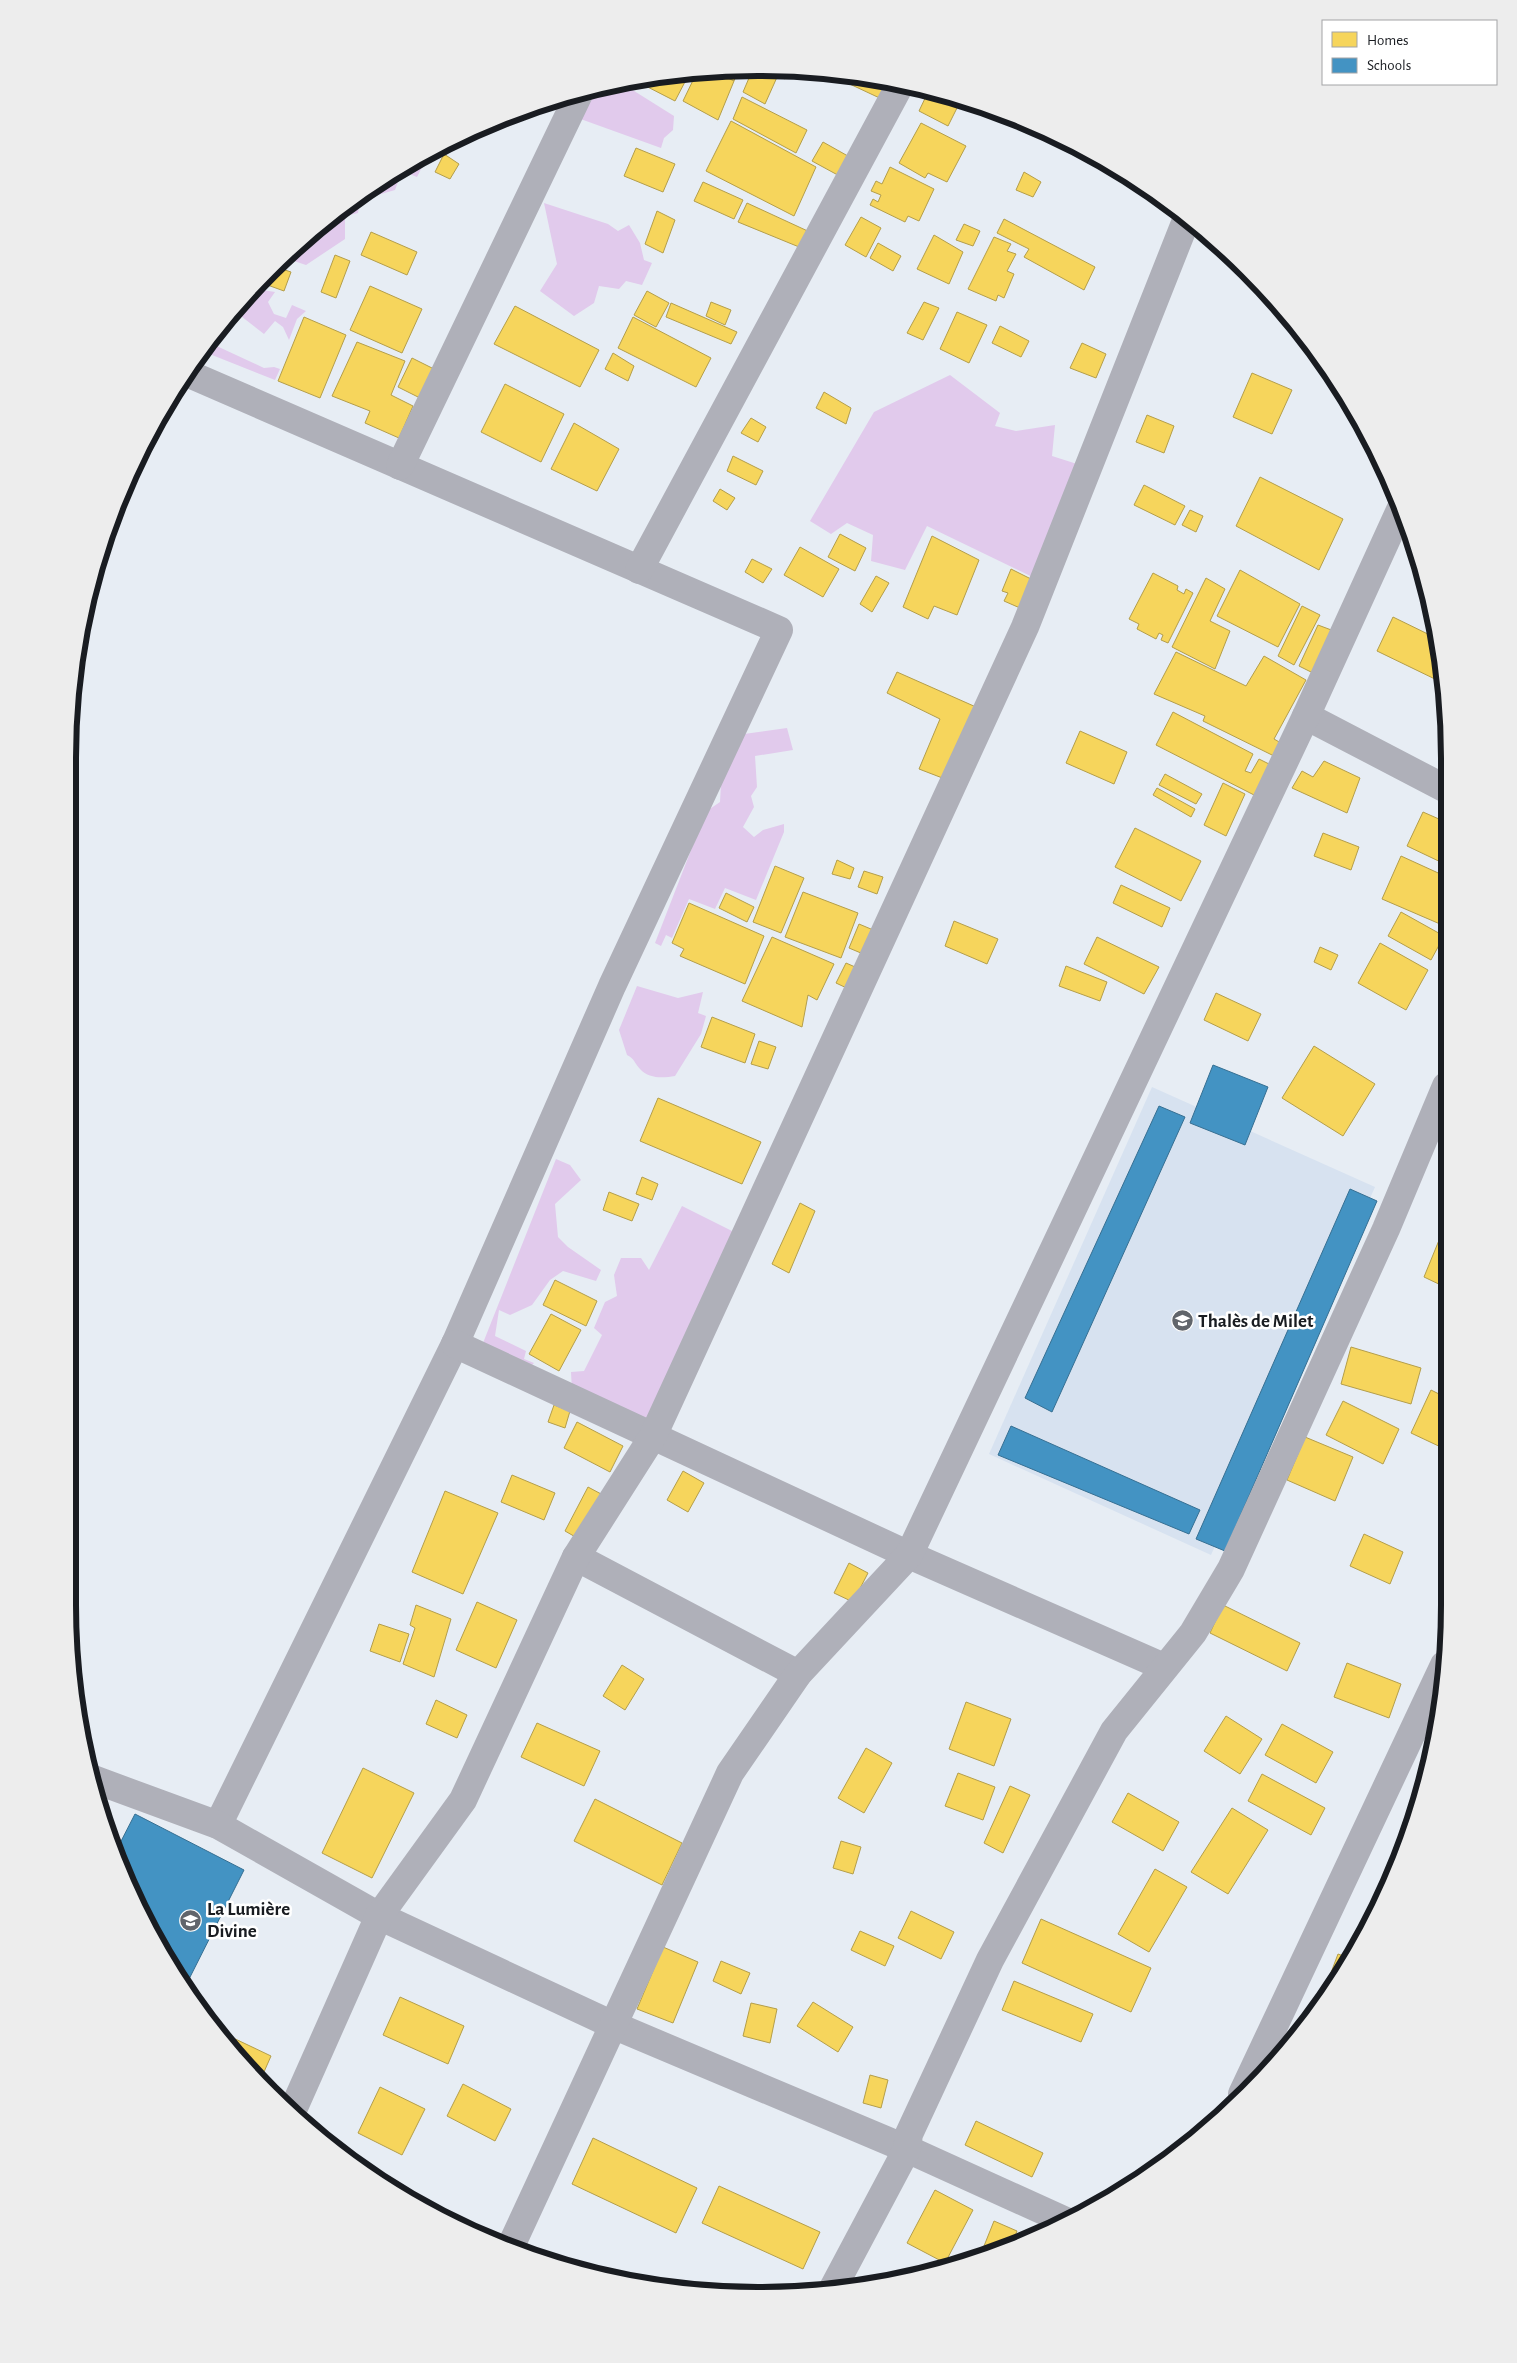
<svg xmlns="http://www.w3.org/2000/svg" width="1517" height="2363" font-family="'Alegreya Sans',sans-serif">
<rect width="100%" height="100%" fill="#e7edf4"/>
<path fill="#d7e2f0" d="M 1152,1087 L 1375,1187 L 1211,1555 L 989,1454 Z"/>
<g fill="#e1caec">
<path d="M 623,84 L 674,116 L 673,130 L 664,138 L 661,148 L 575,117 L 586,92 Z"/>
<path d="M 412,161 L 422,167 L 417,177 L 402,171 L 395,190 L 360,200 L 358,213 L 345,216 L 345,239 L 306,265 L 285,258 L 303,239 Z"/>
<path d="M 544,203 L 608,224 L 618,231 L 629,225 L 640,243 L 644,260 L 652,263 L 642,285 L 626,281 L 619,289 L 599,286 L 594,303 L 574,316 L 540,291 L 557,264 Z"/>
<path d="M 256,289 L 275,292 L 268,302 L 274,314 L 286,318 L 292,305 L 306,311 L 297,319 L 289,340 L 283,327 L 275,321 L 264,334 L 237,313 L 226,321 Z"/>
<path d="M 208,342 L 264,368 L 274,367 L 280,369 L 275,380 L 202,351 Z"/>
<path d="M 950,375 L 1000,413 L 995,426 L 1016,431 L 1055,425 L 1052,456 L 1099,471 L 1051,586 L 927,526 L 905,570 L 871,561 L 873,535 L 847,523 L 831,534 L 810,521 L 874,412 Z"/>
<path d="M 787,728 L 793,750 L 755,756 L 757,787 L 751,796 L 754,807 L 743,827 L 754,837 L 763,830 L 784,824 L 784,832 L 756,900 L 725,888 L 715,909 L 689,899 L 672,938 L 666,935 L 661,946 L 655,943 L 700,827 L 698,817 L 720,802 L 721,783 L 744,734 Z"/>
<path d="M 637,986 L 678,998 L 703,992 L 698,1013 L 706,1016 L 701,1034 L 675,1076 C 663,1078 649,1079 640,1069 C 634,1063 635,1059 627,1055 L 619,1030 Z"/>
<path d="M 556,1159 L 570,1165 L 581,1180 L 555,1204 L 558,1237 L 568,1247 L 601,1270 L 596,1281 L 563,1271 L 550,1280 L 532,1305 L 510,1315 L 499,1310 L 495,1336 L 526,1351 L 524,1359 L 534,1363 L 525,1372 L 483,1343 Z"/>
<path d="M 682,1206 L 744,1237 L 647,1425 L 621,1406 L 572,1391 L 571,1372 L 584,1371 L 602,1335 L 594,1328 L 605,1302 L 617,1296 L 614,1275 L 621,1258 L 641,1258 L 649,1270 Z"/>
</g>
<g fill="#f6d55c" stroke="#b49e4a">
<path d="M 789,69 L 785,79 L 778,75 L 765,104 L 743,92 L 752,71 Z"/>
<path d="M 738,71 L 734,81 L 717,72 Z"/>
<path d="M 697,72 L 715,72 L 734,81 L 718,120 L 683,101 Z"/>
<path d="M 669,73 L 678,73 L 687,78 L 675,101 L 636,81 Z"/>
<path d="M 841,75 L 894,84 L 886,101 L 839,79 Z"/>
<path d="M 929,90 L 961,100 L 948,126 L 919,111 Z"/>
<path d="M 742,97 L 807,130 L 796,153 L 733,119 Z"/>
<path d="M 552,101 L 547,111 L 534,105 L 537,104 Z"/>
<path d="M 731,121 L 816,167 L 794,216 L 706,171 Z"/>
<path d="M 921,123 L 966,146 L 947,182 L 928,173 L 925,178 L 899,163 Z"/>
<path d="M 823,142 L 855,160 L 845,179 L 812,161 Z"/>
<path d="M 636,148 L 675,164 L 663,192 L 624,176 Z"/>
<path d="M 444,154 L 459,164 L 450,179 L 435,172 Z"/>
<path d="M 890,167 L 934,189 L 919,221 L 908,216 L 905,222 L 870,205 L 873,199 L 878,202 L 881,195 L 871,191 L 876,181 L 882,184 Z"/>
<path d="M 1024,172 L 1041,182 L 1033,197 L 1016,190 Z"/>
<path d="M 703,182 L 743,200 L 734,219 L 694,201 Z"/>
<path d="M 747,203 L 812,233 L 804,249 L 738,222 Z"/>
<path d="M 657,211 L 675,220 L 663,253 L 645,244 Z"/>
<path d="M 861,217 L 881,228 L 866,257 L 845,245 Z"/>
<path d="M 1004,219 L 1095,267 L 1084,290 L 1024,257 L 1029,249 L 997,233 Z"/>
<path d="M 964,224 L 980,231 L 973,246 L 956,240 Z"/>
<path d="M 371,232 L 417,252 L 407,275 L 361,255 Z"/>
<path d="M 934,235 L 963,252 L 949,284 L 917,269 Z"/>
<path d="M 994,237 L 1011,244 L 1007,251 L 1016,254 L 1007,271 L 1014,274 L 1004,298 L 998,295 L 996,301 L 968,289 Z"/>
<path d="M 878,243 L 901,256 L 893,271 L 870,258 Z"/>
<path d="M 335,255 L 350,261 L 336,298 L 321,292 Z"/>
<path d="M 276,267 L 291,272 L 284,291 L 262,283 Z"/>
<path d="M 370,286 L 422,309 L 402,353 L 350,330 Z"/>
<path d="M 647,291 L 669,303 L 656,327 L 634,315 Z"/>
<path d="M 711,302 L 731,310 L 725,325 L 706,316 Z"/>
<path d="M 924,302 L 939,308 L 923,340 L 907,333 Z"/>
<path d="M 671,303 L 737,332 L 731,344 L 666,317 Z"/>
<path d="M 515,306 L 599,350 L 580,387 L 494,344 Z"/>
<path d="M 957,312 L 987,325 L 969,363 L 940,349 Z"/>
<path d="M 304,317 L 346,335 L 320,398 L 278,381 Z"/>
<path d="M 633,317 L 711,358 L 696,387 L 618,348 Z"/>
<path d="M 1000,326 L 1029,341 L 1021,357 L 992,343 Z"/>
<path d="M 357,342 L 405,361 L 391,395 L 413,406 L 399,438 L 365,423 L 370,411 L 332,396 Z"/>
<path d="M 1082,343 L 1106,354 L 1096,378 L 1070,368 Z"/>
<path d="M 613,353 L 634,366 L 628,381 L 605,369 Z"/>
<path d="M 412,358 L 436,370 L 422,399 L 398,387 Z"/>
<path d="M 1252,373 L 1292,390 L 1272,434 L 1233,417 Z"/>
<path d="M 505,384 L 564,414 L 541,462 L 481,432 Z"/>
<path d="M 824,392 L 851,408 L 846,424 L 816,408 Z"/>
<path d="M 1147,415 L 1174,426 L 1164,453 L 1136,442 Z"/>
<path d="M 751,418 L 766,427 L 758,442 L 741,433 Z"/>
<path d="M 574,423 L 619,449 L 597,491 L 551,469 Z"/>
<path d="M 733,456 L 763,471 L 756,485 L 727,471 Z"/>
<path d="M 1260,477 L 1343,519 L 1319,570 L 1236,526 Z"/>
<path d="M 1144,485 L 1185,506 L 1175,525 L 1134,505 Z"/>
<path d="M 720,489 L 735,498 L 727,510 L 713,501 Z"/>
<path d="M 1190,510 L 1203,516 L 1196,532 L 1182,525 Z"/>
<path d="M 840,534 L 866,548 L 855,571 L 828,557 Z"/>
<path d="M 932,536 L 979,560 L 957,615 L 934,606 L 928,619 L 903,607 Z"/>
<path d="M 800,547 L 839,569 L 823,597 L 784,575 Z"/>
<path d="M 752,559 L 772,569 L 763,583 L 745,572 Z"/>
<path d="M 1011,569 L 1031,579 L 1020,608 L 1004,601 L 1008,593 L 1002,591 Z"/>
<path d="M 1240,570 L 1300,604 L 1278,647 L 1217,616 Z"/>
<path d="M 1153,573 L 1178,586 L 1177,590 L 1184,594 L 1186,589 L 1193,593 L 1168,643 L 1161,640 L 1163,635 L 1159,633 L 1156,639 L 1137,629 L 1139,624 L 1129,619 Z"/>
<path d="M 876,576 L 889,583 L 872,612 L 860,604 Z"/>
<path d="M 1206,578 L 1225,589 L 1210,621 L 1230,631 L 1215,669 L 1172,647 Z"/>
<path d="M 1302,606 L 1320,615 L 1294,665 L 1278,656 Z"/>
<path d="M 1393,617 L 1436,638 L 1442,674 L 1439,681 L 1377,651 Z"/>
<path d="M 1318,625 L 1334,631 L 1313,673 L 1299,666 Z"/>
<path d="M 1176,652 L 1246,686 L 1264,656 L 1306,680 L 1274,739 L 1281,743 L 1274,756 L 1203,721 L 1205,716 L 1154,694 Z"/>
<path d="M 897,672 L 976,707 L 945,779 L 919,769 L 940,719 L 887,693 Z"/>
<path d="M 1173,712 L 1253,754 L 1245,771 L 1251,773 L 1259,759 L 1271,765 L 1256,796 L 1156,745 Z"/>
<path d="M 1080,731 L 1127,752 L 1114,784 L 1066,763 Z"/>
<path d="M 1324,761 L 1360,778 L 1347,813 L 1292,788 L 1302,771 L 1313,777 Z"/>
<path d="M 1165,774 L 1202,794 L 1196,804 L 1159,785 Z"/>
<path d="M 1223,783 L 1245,794 L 1226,836 L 1204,825 Z"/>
<path d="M 1157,788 L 1195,809 L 1191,817 L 1153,795 Z"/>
<path d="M 1423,812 L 1448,823 L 1447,865 L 1407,846 Z"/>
<path d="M 1135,828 L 1201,861 L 1181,901 L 1115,867 Z"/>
<path d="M 1323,833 L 1359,847 L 1351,870 L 1314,856 Z"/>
<path d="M 1401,856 L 1447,877 L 1447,927 L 1382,899 Z"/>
<path d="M 837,860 L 854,868 L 850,879 L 832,874 Z"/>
<path d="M 775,866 L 804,878 L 781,933 L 753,922 Z"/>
<path d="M 864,871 L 883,877 L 877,894 L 858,887 Z"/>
<path d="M 1121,885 L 1170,908 L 1162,927 L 1113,903 Z"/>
<path d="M 803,892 L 858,913 L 841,958 L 785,937 Z"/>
<path d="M 726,893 L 754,907 L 747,922 L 719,908 Z"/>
<path d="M 689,903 L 764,936 L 745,984 L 680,956 L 684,949 L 672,943 Z"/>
<path d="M 1401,912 L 1444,936 L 1431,960 L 1388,936 Z"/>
<path d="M 954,921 L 998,939 L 987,964 L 945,946 Z"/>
<path d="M 859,924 L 878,932 L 868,956 L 849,948 Z"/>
<path d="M 772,937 L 834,964 L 817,1000 L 808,995 L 802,1027 L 742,1001 Z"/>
<path d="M 1097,937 L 1159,967 L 1144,994 L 1084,964 Z"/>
<path d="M 1380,943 L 1428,970 L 1406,1010 L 1358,983 Z"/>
<path d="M 1320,947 L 1338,955 L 1331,970 L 1314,962 Z"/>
<path d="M 846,963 L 862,970 L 853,991 L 836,983 Z"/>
<path d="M 1066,966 L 1107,982 L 1100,1001 L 1059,986 Z"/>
<path d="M 1216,993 L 1261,1014 L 1248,1041 L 1204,1020 Z"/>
<path d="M 712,1017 L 755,1034 L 745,1063 L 701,1047 Z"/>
<path d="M 759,1041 L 776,1047 L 768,1069 L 751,1064 Z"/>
<path d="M 1314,1046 L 1375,1084 L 1343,1136 L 1282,1098 Z"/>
<path d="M 658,1098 L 761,1142 L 742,1184 L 640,1141 Z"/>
<path d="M 642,1177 L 658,1184 L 652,1200 L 636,1194 Z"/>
<path d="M 609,1192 L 639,1204 L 632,1221 L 603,1210 Z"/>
<path d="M 800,1203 L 815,1211 L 789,1273 L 772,1264 Z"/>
<path d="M 1444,1228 L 1446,1229 L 1445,1287 L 1424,1277 Z"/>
<path d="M 555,1280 L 597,1301 L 586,1326 L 543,1305 Z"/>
<path d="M 551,1314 L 581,1330 L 559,1371 L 529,1354 Z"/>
<path d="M 1351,1347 L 1421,1368 L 1411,1404 L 1341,1384 Z"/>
<path d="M 1431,1390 L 1445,1397 L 1445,1449 L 1411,1433 Z"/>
<path d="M 1343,1401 L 1399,1429 L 1383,1464 L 1326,1435 Z"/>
<path d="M 554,1405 L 570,1411 L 565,1428 L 548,1422 Z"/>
<path d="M 577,1422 L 623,1446 L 610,1472 L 564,1448 Z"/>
<path d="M 1305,1437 L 1353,1457 L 1335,1501 L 1287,1480 Z"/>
<path d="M 683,1471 L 704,1483 L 688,1512 L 667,1500 Z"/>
<path d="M 512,1475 L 555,1493 L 544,1520 L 501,1502 Z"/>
<path d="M 588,1487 L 603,1495 L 579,1539 L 565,1531 Z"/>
<path d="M 445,1491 L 498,1513 L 463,1594 L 412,1572 Z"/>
<path d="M 1364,1534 L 1403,1552 L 1390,1584 L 1350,1566 Z"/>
<path d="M 849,1563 L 868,1573 L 853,1602 L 834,1593 Z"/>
<path d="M 477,1602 L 517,1620 L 496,1668 L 456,1650 Z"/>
<path d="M 416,1605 L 451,1619 L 434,1677 L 403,1664 L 415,1628 L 410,1625 Z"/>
<path d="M 1223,1605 L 1300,1643 L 1287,1671 L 1210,1633 Z"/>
<path d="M 379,1624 L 409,1634 L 400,1662 L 370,1651 Z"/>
<path d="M 1347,1663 L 1401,1684 L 1389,1718 L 1334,1697 Z"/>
<path d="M 622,1665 L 644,1679 L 625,1710 L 603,1696 Z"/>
<path d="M 436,1700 L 467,1715 L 457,1738 L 426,1724 Z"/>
<path d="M 966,1702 L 1011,1719 L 994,1766 L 949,1749 Z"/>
<path d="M 1226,1716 L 1262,1739 L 1240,1774 L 1204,1751 Z"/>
<path d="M 537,1723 L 600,1751 L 584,1786 L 521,1757 Z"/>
<path d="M 1282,1724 L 1333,1752 L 1316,1783 L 1265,1755 Z"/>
<path d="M 866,1748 L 892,1763 L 864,1813 L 838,1798 Z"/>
<path d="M 363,1768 L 414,1793 L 372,1878 L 322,1853 Z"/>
<path d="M 958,1773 L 995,1787 L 983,1820 L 945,1806 Z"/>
<path d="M 1262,1774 L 1325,1808 L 1311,1835 L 1248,1801 Z"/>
<path d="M 1010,1786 L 1030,1795 L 1003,1853 L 984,1843 Z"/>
<path d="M 1128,1793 L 1179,1822 L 1163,1851 L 1112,1822 Z"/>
<path d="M 595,1799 L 682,1843 L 662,1885 L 574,1841 Z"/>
<path d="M 1232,1808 L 1268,1830 L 1228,1894 L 1191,1872 Z"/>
<path d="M 841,1841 L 861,1847 L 853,1874 L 833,1868 Z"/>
<path d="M 1155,1869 L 1187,1887 L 1149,1952 L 1118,1934 Z"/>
<path d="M 911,1911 L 954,1932 L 941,1959 L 898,1938 Z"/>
<path d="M 1041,1919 L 1151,1968 L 1131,2012 L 1022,1963 Z"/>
<path d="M 860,1931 L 894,1946 L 885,1966 L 851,1950 Z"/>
<path d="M 663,1947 L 698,1962 L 673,2023 L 637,2009 Z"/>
<path d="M 1338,1954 L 1346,1957 L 1333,1979 L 1329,1978 Z"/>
<path d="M 721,1961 L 750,1973 L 741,1994 L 713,1981 Z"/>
<path d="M 1014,1981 L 1093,2014 L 1081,2042 L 1002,2010 Z"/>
<path d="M 400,1997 L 464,2026 L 448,2064 L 383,2035 Z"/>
<path d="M 813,2002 L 853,2027 L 838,2052 L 797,2026 Z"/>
<path d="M 751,2003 L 777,2009 L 770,2043 L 743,2036 Z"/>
<path d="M 229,2036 L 271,2056 L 260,2081 L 227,2041 Z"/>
<path d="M 870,2075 L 888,2080 L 881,2108 L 863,2103 Z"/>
<path d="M 463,2084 L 511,2109 L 495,2141 L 447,2116 Z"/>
<path d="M 380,2087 L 425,2109 L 402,2155 L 358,2133 Z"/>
<path d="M 976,2121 L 1043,2153 L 1032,2177 L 965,2145 Z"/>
<path d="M 593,2138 L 697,2188 L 676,2233 L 572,2184 Z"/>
<path d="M 719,2186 L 820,2232 L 803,2269 L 702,2223 Z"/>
<path d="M 935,2190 L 973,2210 L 945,2263 L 907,2243 Z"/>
<path d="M 994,2221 L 1017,2231 L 1012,2244 L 980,2256 Z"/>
</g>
<g fill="#4393c3" stroke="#366f92">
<path d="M 1213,1065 L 1268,1087 L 1245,1145 L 1190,1123 Z"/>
<path d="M 1159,1106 L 1185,1117 L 1052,1412 L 1025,1398 Z"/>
<path d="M 1350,1189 L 1377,1201 L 1225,1551 L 1196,1539 Z"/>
<path d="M 1011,1426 L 1200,1510 L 1189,1534 L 998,1455 Z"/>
<path d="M 135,1814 L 244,1870 L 184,1989 L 116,1851 Z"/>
</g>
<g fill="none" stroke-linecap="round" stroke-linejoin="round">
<g stroke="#afb0b9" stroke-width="28">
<path d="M 189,374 L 779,630 L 612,986 L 455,1344 L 218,1825"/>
<path d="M 400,466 L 579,94"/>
<path d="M 639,570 L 900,85"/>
<path d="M 1306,716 L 1448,790"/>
<path d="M 455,1344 L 909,1555 L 1164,1667"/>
<path d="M 576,1557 L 798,1674"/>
<path d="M 93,1779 L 218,1825 L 379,1916 L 613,2025 L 907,2149 L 1068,2222"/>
<path d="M 1242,2094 L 1444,1665"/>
<path d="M 292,2112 L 379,1916 L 463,1800 L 576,1557 L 653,1436 L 1025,627 L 1187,218"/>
<path d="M 510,2248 L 730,1773 L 798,1674 L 909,1555 L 1306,716 L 1400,510"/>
<path d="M 832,2290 L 907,2149 L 909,2134 L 990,1960 L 1114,1731 L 1193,1633 L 1231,1569 L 1386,1229 L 1446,1086"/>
</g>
</g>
<defs>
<symbol id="school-disc" viewBox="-11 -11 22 22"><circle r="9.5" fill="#61656b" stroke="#fff"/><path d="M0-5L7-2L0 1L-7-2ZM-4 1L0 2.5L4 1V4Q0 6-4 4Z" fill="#fff"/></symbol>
</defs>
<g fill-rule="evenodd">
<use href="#school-disc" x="1170" y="1308" width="25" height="25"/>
<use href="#school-disc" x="178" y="1908" width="25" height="25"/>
</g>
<g text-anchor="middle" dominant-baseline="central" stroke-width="5" stroke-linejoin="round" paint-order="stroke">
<g font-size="19" font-weight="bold" fill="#191c21" stroke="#fff" text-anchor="start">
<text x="1198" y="1321">Thalès de Milet</text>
<text x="207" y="1909">La Lumière<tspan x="207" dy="22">Divine</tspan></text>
</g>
</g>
<path d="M0 0H1517V2363H0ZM758 76H759A682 682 0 0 1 1441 758V1605A682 682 0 0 1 759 2287H758A682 682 0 0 1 76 1605V758A682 682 0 0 1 758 76Z" fill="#ededed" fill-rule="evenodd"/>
<path fill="none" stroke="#191c21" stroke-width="6" d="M758 76H759A682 682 0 0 1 1441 758V1605A682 682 0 0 1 759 2287H758A682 682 0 0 1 76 1605V758A682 682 0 0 1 758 76Z"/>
<rect x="1322" y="20" width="175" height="65" fill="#ffffff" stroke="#a3a4a6"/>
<rect x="1332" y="32" width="25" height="15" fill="#f6d55c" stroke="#a3a4a6"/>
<text x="1367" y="45" font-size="15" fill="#191c21">Homes</text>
<rect x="1332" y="58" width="25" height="15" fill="#4393c3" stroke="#a3a4a6"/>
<text x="1367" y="70" font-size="15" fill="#191c21">Schools</text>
</svg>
